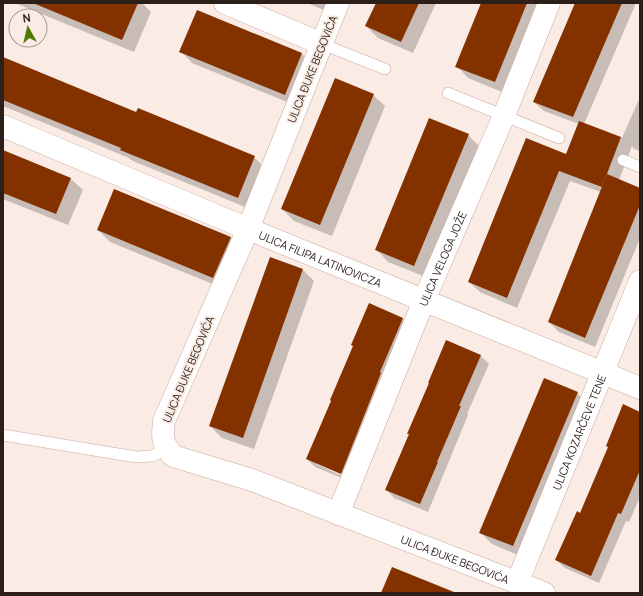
<svg xmlns="http://www.w3.org/2000/svg" width="643" height="596" font-family="Manrope,sans-serif">
<rect width="100%" height="100%" fill="#faebe5"/>
<g fill="#0003" fill-rule="evenodd">
<path d="M 15,3 L 142,3 L 151,12 L 134,52 Z"/>
<path d="M 307,3 L 346,3 L 336,15 Z"/>
<path d="M 377,3 L 436,3 L 413,53 L 378,38 L 366,26 Z"/>
<path d="M 482,3 L 543,3 L 507,94 L 468,78 L 457,66 Z"/>
<path d="M 576,3 L 636,3 L 584,124 L 622,138 L 640,97 L 640,151 L 634,149 L 632,146 L 619,180 L 640,189 L 640,238 L 595,347 L 559,332 L 549,322 L 601,192 L 570,181 L 517,308 L 480,292 L 469,282 L 566,156 L 579,124 L 544,111 L 534,102 Z"/>
<path d="M 197,11 L 302,54 L 314,66 L 297,106 L 192,63 L 181,51 Z"/>
<path d="M 3,58 L 137,113 L 254,157 L 266,169 L 250,209 L 133,161 L 129,158 L 3,106 Z"/>
<path d="M 373,95 L 385,106 L 332,236 L 294,221 L 282,209 Z"/>
<path d="M 468,135 L 480,147 L 426,277 L 388,262 L 377,250 Z"/>
<path d="M 3,151 L 71,179 L 83,190 L 68,225 L 3,199 Z"/>
<path d="M 98,230 L 230,237 L 242,249 L 225,289 L 110,242 Z"/>
<path d="M 303,270 L 314,281 L 254,449 L 222,438 L 210,426 Z"/>
<path d="M 369,304 L 403,319 L 411,327 L 349,481 L 315,467 L 307,459 L 354,347 L 352,345 ZM 316,462 L 346,475 L 345,477 L 316,464 Z"/>
<path d="M 447,342 L 481,356 L 489,364 L 467,414 L 468,415 L 428,512 L 394,498 L 386,489 L 410,434 Z"/>
<path d="M 577,393 L 589,405 L 525,558 L 492,544 L 480,532 Z"/>
<path d="M 640,413 L 640,497 L 629,522 L 626,521 L 599,583 L 565,568 L 556,560 L 581,514 Z"/>
</g>
<g fill="#843100">
<path d="M 33,3 L 138,3 L 122,40 Z"/>
<path d="M 376,3 L 419,3 L 401,42 L 365,26 Z"/>
<path d="M 481,3 L 527,3 L 495,82 L 455,67 Z"/>
<path d="M 575,3 L 622,3 L 573,117 L 533,102 Z"/>
<path d="M 197,10 L 302,53 L 285,95 L 179,52 Z"/>
<path d="M 3,57 L 136,112 L 138,108 L 255,156 L 238,198 L 120,150 L 121,148 L 3,100 Z"/>
<path d="M 335,78 L 374,94 L 320,225 L 281,209 Z"/>
<path d="M 429,118 L 469,134 L 414,266 L 375,250 Z"/>
<path d="M 579,121 L 621,137 L 602,187 L 559,171 L 507,298 L 468,282 L 526,138 L 566,154 Z"/>
<path d="M 3,150 L 71,178 L 56,214 L 3,193 Z"/>
<path d="M 607,174 L 640,188 L 640,205 L 585,338 L 548,322 Z"/>
<path d="M 114,189 L 231,237 L 213,278 L 97,230 Z"/>
<path d="M 270,257 L 303,269 L 243,438 L 209,426 Z"/>
<path d="M 369,303 L 403,318 L 380,372 L 381,373 L 341,474 L 306,459 L 331,401 L 330,400 L 353,346 L 351,345 Z"/>
<path d="M 446,340 L 481,355 L 459,406 L 461,406 L 437,462 L 438,462 L 420,504 L 385,490 L 409,434 L 407,434 L 429,383 L 428,383 Z"/>
<path d="M 544,378 L 578,392 L 513,546 L 479,533 Z"/>
<path d="M 623,404 L 640,412 L 640,470 L 621,514 L 618,513 L 591,576 L 555,560 L 577,511 L 580,513 L 608,447 L 606,446 Z"/>
<path d="M 392,567 L 454,592 L 454,593 L 381,593 Z"/>
</g>
<g fill="none" stroke-linecap="round" stroke-linejoin="round">
<defs>
<g id="lane">
<path d="M 322,44 L 385,69"/>
<path d="M 448,93 L 559,138"/>
<path d="M 623,160 L 640,167"/>
<path d="M 3,435 L 136,457 L 152,456 L 166,449"/>
</g>
<g id="street">
<path d="M 225,3 L 322,44"/>
<path id="s1" d="M 338,3 L 248,229 L 164,421 C 162,438 162,443 173,456 L 252,480 L 544,593"/>
<path id="s2" d="M 3,126 L 248,229 L 640,388"/>
<path id="s3" d="M 338,514 L 424,300 L 503,118 L 549,3"/>
<path id="s4" d="M 517,583 L 640,281"/>
</g>
</defs>
<use href="#lane" stroke="#cba89a" stroke-width="12"/>
<use href="#street" stroke="#cba89a" stroke-width="23"/>
<use href="#lane" stroke="#fff" stroke-width="11"/>
<use href="#street" stroke="#fff" stroke-width="22"/>
</g>
<g text-anchor="middle" dominant-baseline="central" stroke-width="4" stroke-linejoin="round" paint-order="stroke">
<g font-size="11" fill="#2c1f1a" stroke="#faebe5">
<text transform="translate(312 69) rotate(-68)">ULICA ĐUKE BEGOVIĆA</text>
<text stroke="none"><textPath href="#s3" startOffset="276">ULICA VELOGA JOŽE</textPath></text>
<text stroke="none"><textPath href="#s2" startOffset="344">ULICA FILIPA LATINOVICZA</textPath></text>
<text transform="translate(188 369) rotate(-67)">ULICA ĐUKE BEGOVIĆA</text>
<text stroke="none"><textPath href="#s4" startOffset="163">ULICA KOZARČEVE TENE</textPath></text>
<text stroke="none"><textPath href="#s1" startOffset="791">ULICA ĐUKE BEGOVIĆA</textPath></text>
</g>
</g>
<rect width="643" height="596" fill="none" stroke="#2c1f1a" stroke-width="8"/>
<g transform="translate(28 28) rotate(352)"><circle r="19" fill="#faebe5" stroke="#a89994"/>
<path d="M0-3L7 15L0 10L-7 15Z" fill="#4c7a00"/>
<text y="-6" font-size="11" font-weight="bold" text-anchor="middle" fill="#2c1f1a">N</text>
</g>
</svg>
